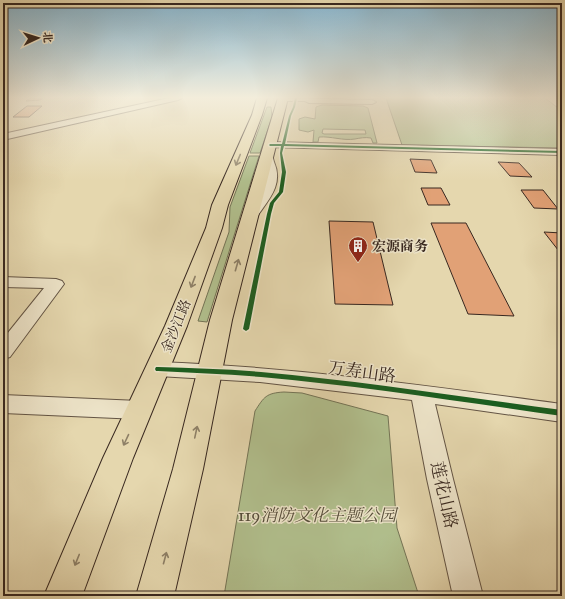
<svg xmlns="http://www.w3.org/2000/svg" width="565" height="599" font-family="'IM FELL Great Primer','Noto Serif SC',serif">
<rect width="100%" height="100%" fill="#e5d7ae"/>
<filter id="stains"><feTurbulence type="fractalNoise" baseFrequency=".005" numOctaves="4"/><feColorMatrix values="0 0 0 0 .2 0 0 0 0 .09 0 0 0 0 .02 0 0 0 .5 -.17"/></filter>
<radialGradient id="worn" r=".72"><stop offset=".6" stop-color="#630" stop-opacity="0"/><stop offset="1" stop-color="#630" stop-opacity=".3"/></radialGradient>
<g fill="#b1bf8d" stroke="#747456" fill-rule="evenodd">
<path d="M 386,98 L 545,98 L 562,111 L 562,148 L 402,145 Z"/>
<path d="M 322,105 L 363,106 L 368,108 L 377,143 L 373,143 L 371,138 C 365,137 360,138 355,139 C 343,141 331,136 319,137 L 318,142 L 313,142 L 314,130 L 308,132 L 299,130 L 299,119 L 305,117 L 315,119 L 316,107 ZM 323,129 L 365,130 L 366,134 L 324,134 L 322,133 Z"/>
<path d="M 267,107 L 271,107 L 272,117 L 260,153 L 250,153 Z"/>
<path d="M 249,156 L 259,156 L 207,322 L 198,321 L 229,232 L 230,207 Z"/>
<path d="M 284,392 L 302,393 L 388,416 L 397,528 L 419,596 L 224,596 L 255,411 C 264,397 266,393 284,392 Z"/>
</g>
<g fill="#e1a176" stroke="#382820">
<path d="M 30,98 L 43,98 L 40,100 L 26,101 Z"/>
<rect x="314" y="98" width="29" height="1"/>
<path d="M 27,106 L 42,106 L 29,117 L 13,117 Z"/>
<path d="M 410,159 L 431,160 L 437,173 L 415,172 Z"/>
<path d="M 498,162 L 519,163 L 532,177 L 510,176 Z"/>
<path d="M 421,188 L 441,188 L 450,205 L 428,205 Z"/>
<path d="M 521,190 L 543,190 L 558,209 L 534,208 Z"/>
<path d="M 329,221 L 373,222 L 393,305 L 335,304 Z"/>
<path d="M 431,223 L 466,223 L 514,316 L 468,314 Z"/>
<path d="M 544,232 L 562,233 L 562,255 Z"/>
</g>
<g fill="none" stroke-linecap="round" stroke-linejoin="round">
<defs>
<g id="minor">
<path d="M 169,98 L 182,98 L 178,100 L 3,140 L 3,134 Z"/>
<path d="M 280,98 L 372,100 L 376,102 L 372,104 L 309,103 L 305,101 L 280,101 Z"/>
<path d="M 270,142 L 562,149 L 562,155 L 267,147 L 265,145 L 267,143 Z"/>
<path d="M 267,153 C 272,154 273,157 274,162 C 284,185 268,200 256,218 L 246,218 L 244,215 L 262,192 L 267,172 L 262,156 Z"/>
<path d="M 3,277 L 56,279 L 62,281 L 64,284 L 10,357 L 3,359 L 3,339 L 44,288 L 3,287 Z"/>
<path d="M 158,362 C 294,367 428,386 562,404 L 562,422 L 435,404 L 453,479 L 483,596 L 453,596 L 427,479 L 412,400 L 260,382 L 158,376 L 151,374 L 148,369 L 151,364 Z"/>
<path d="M 3,395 L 139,401 L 147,404 L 150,410 L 147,416 L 139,419 L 3,413 Z"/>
</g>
<g id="major">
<path d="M 257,98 L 267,98 L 262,115 L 228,205 L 222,228 L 187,326 L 133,458 L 82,596 L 44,596 L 103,458 L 165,326 L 206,228 L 212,205 L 252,115 Z"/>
<path d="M 278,98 L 288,98 L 232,320 L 203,469 L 174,596 L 136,596 L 173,469 L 210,320 Z"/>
</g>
</defs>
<use href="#minor" stroke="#635444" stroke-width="2"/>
<use href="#major" stroke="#382820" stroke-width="2"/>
<use href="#minor" fill="#eee5ca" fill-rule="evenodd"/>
<use href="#major" fill="#e5d7ae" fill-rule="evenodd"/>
<defs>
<g id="cycleway">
<path d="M 295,98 L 297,98 L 295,107 L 291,116 L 285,144 L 562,151 L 562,153 L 284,146 L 282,153 L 286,172 L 283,192 L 274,203 L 271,214 L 249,329 L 246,331 L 243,329 L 267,214 L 270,203 L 279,192 L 282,172 L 280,153 L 281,146 L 270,146 L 269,145 L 270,144 L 282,144 L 289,116 L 293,107 Z"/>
<path d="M 156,367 L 158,367 C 192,368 227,369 261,372 C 362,381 462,397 562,410 L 562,416 C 462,402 362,386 261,377 C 227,374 192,373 158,371 L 156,371 L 155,369 Z"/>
</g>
</defs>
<use href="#cycleway" stroke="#eee5ca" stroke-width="3"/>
<use href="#cycleway" fill="#1b5e20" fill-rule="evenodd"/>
</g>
<defs><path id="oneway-shaft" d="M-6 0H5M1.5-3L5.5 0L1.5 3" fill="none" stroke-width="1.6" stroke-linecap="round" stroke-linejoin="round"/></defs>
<g stroke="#8e8067">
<use href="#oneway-shaft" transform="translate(238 160) rotate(112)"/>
<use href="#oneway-shaft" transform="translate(237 265) rotate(-74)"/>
<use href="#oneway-shaft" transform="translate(193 282) rotate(111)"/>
<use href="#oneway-shaft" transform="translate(196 432) rotate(-78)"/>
<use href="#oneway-shaft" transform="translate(126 440) rotate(115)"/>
<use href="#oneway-shaft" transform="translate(165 558) rotate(-75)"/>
<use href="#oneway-shaft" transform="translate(77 560) rotate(112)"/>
</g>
<linearGradient id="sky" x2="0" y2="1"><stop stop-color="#87b6d0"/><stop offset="0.54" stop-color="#f3eddb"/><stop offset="1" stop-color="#f3eddb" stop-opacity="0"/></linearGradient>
<rect width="565" height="181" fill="url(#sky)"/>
<defs>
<symbol id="building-pin" viewBox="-11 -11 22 30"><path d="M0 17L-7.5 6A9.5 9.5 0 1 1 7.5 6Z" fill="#8f2418" stroke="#eee5ca"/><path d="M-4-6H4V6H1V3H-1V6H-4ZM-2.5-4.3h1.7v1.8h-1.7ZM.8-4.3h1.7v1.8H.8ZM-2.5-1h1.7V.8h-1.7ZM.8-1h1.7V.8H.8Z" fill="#fff"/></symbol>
</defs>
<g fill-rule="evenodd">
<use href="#building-pin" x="347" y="235" width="22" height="30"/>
</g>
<g text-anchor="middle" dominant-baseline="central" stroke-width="3" stroke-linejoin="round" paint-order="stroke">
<g font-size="14" font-weight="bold" fill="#382820" stroke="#eee5ca" text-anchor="start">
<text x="372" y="246">宏源商务</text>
</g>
<g font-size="14" fill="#382820" stroke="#eee5ca">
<text transform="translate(176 326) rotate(-68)">金沙江路</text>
</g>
<g font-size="17" fill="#382820" stroke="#eee5ca">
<text transform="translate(362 372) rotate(8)">万寿山路</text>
<text transform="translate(444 495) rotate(77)">莲花山路</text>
</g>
<g font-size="17" font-style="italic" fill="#564e3b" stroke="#eee5ca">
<text x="317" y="515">119消防文化主题公园</text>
</g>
</g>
<rect width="565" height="599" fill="none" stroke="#e5d7ae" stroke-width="16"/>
<rect x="4" y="4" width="557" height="591" fill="none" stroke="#382820" stroke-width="2"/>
<rect x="8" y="8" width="549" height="583" fill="none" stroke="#382820"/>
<g transform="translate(38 38) rotate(86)" stroke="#eee5ca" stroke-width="3" paint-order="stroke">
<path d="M0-3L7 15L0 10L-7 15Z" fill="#382820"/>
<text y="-6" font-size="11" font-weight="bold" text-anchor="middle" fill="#382820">北</text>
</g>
<rect width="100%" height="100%" filter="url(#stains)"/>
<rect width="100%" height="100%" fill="url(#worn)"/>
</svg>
